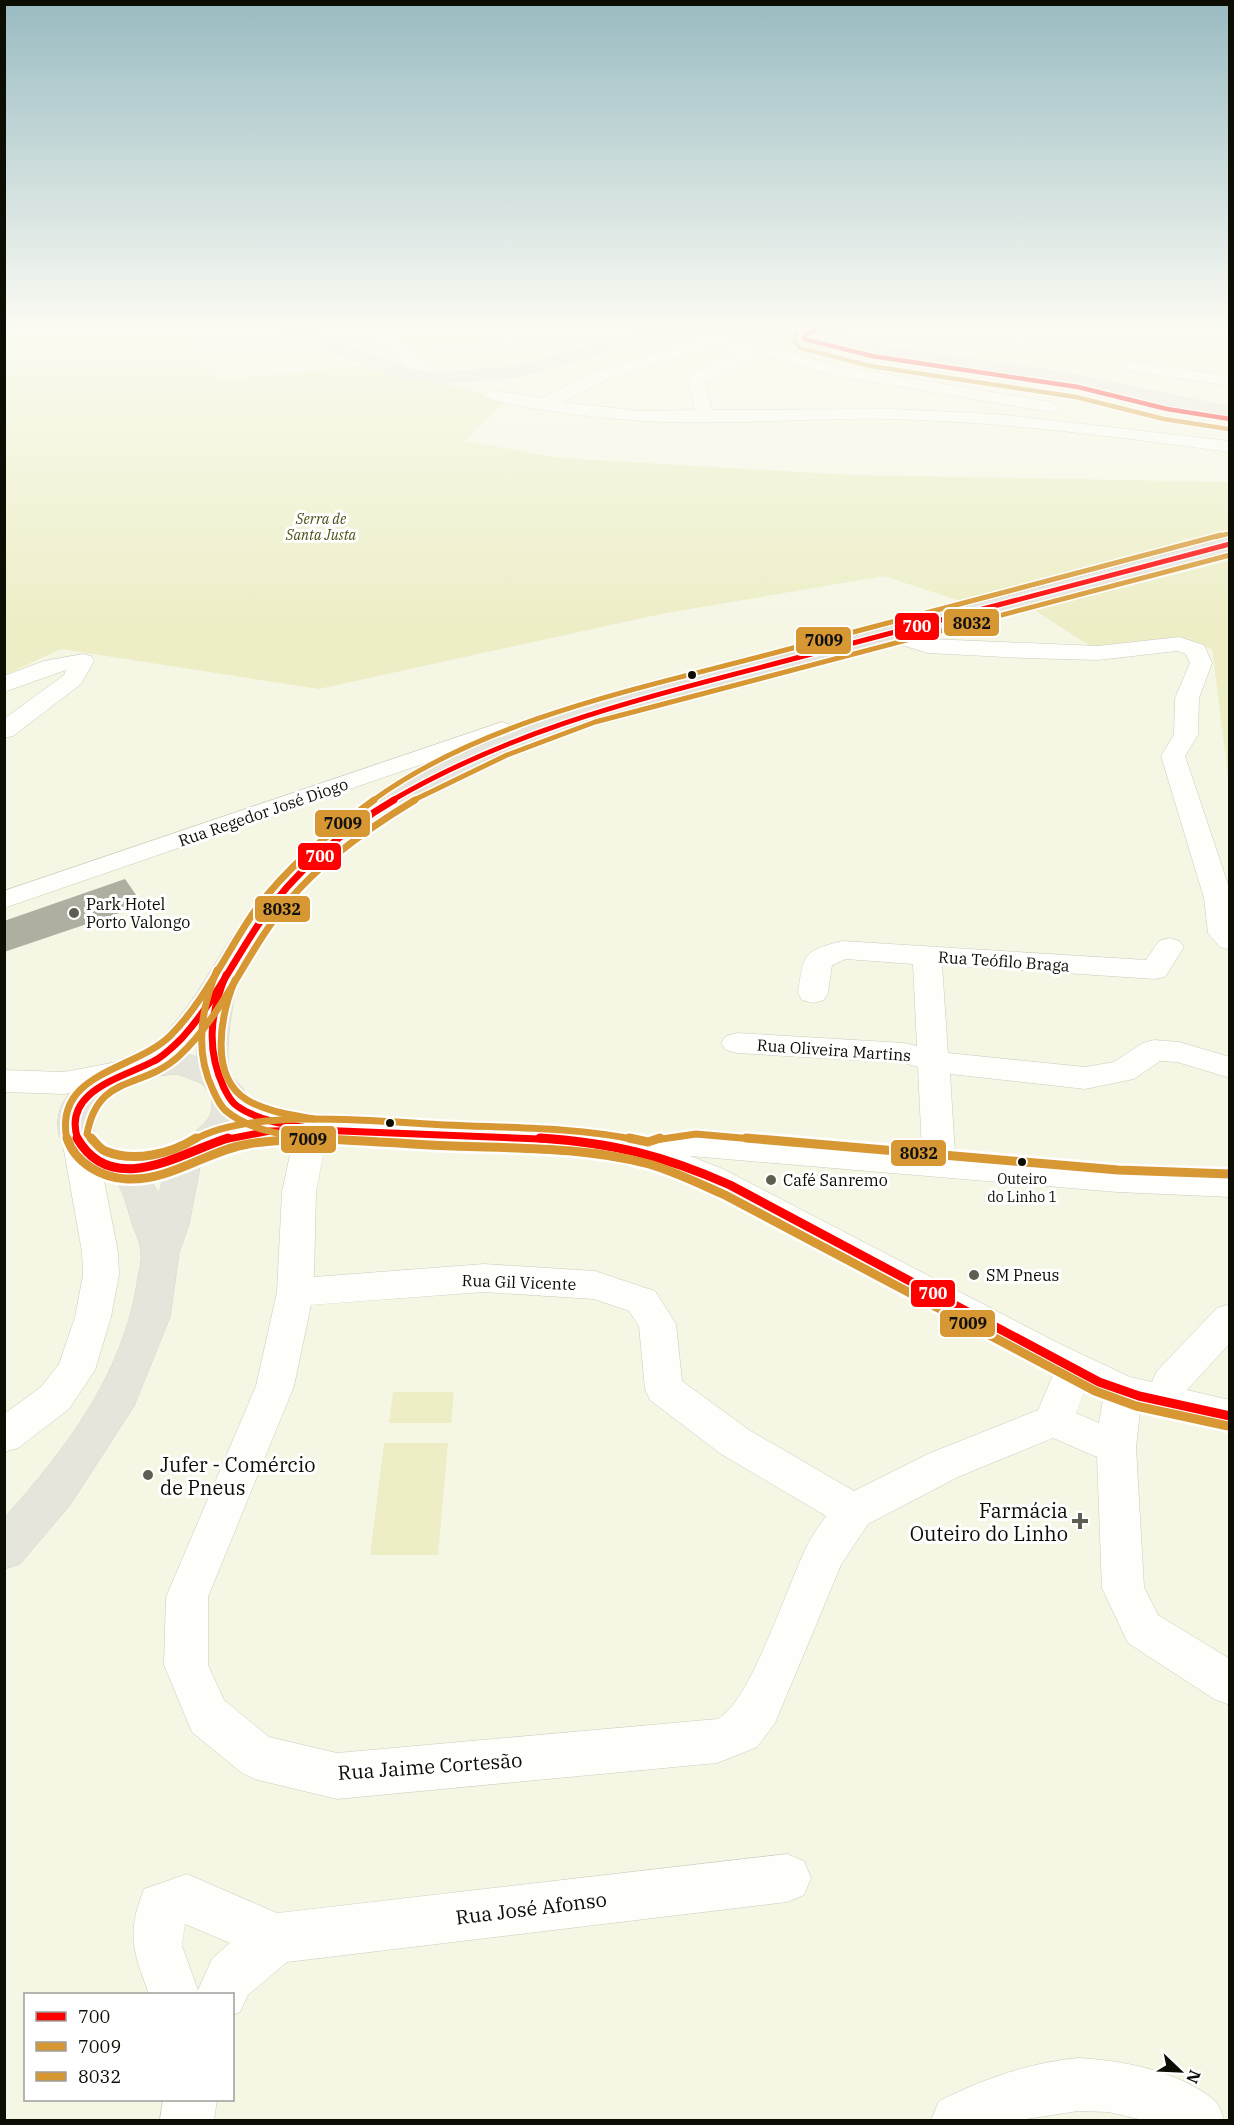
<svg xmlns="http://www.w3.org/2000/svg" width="1234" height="2125" font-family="'IBM Plex Serif',serif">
<rect width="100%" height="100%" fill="#f6f6e5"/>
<g fill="#edeec6">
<path d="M 4,329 L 224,329 L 184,342 L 220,379 L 364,366 L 397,377 L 444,383 L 506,401 L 464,441 L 560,458 L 852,475 L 1229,482 L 1229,533 L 960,601 L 884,576 L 661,614 L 319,689 L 61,649 L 5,675 Z"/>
<path d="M 386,329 L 512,329 L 509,335 L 411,351 Z"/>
<path d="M 1229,561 L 1229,783 L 1212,649 L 1178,637 L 1092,647 L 1034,610 Z"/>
<path d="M 393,1392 L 454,1392 L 451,1423 L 389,1423 Z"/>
<path d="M 384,1443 L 448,1443 L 438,1555 L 370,1555 Z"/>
</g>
<path fill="#aeaea1" d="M 125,879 L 143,905 L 4,952 L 4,921 Z"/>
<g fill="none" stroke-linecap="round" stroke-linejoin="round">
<defs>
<g id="minor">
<path d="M 367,329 L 385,329 L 435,373 L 437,377 L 435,381 L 423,381 Z"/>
<path d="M 1165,329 L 1230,329 L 1230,337 L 1173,334 Z"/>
<path d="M 711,336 L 753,344 L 753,350 L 759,354 L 757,357 L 721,372 L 705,383 L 712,410 L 891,409 L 996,414 L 1230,441 L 1230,452 C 1117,437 1005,422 892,419 C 802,417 710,428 620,419 C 601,418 491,405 483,395 L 492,390 L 541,398 L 597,371 ZM 712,346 L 743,351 C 725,358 700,364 688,381 L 695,410 L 641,411 L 561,402 L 609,379 Z"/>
<path d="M 772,348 L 838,366 L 1051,402 L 1060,407 L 1051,412 L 836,376 L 766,356 L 764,353 Z"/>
<path d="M 1130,361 L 1230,376 L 1230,386 L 1124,370 L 1122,366 L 1124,362 Z"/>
<path d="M 890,627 L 930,639 L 1098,646 L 1179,637 L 1204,645 L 1212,663 L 1199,698 L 1198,735 L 1185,756 L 1230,890 L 1230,950 L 1220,947 L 1208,933 L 1204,898 L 1161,756 L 1174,735 L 1175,698 L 1190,663 L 1186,654 L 1177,651 L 1098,660 L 1025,658 L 928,653 L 882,639 L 879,634 L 882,629 Z"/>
<path d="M 83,654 L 91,656 L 94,661 L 81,684 L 13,736 L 4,738 L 4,719 L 64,675 L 66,670 L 4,692 L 4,676 L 44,661 Z"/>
<path d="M 502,722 L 529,731 L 532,736 L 529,741 L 520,743 L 501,737 L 4,908 L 4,891 Z"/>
<path d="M 1169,938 L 1179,941 L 1184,947 L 1165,977 L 1155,979 L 942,965 L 948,1053 L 1085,1067 L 1114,1062 L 1143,1043 L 1154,1040 L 1179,1042 L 1230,1057 L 1230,1078 L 1177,1062 L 1160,1061 L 1134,1079 L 1085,1089 L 950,1074 L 955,1154 L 1117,1168 L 1230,1173 L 1230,1197 L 1117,1192 L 690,1156 L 723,1169 L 1060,1344 L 1130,1377 L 1152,1382 L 1157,1371 L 1217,1308 L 1230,1304 L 1230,1343 L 1187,1390 L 1230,1400 L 1230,1432 L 1140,1411 L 1136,1447 L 1144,1587 L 1158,1615 L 1230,1659 L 1230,1705 L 1214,1699 L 1128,1643 L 1102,1588 L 1097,1457 L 1053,1438 L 958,1477 L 868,1524 L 841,1565 L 775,1723 L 757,1747 L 717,1763 L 337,1799 L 258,1780 L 242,1773 L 192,1732 L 164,1665 L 166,1597 L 256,1386 L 277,1292 L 282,1192 L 293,1141 L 244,1146 L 210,1154 L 198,1150 L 193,1142 L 198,1134 L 245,1122 L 219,1109 L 214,1101 L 219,1093 L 230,1090 L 280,1113 L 312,1117 L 557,1128 L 612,1133 L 648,1141 L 670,1134 L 695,1132 L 922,1151 L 918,1067 L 904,1063 L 737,1053 L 726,1050 L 721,1043 L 726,1036 L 737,1033 L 904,1043 L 917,1046 L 913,964 L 846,959 L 832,965 L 828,993 L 824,1000 L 813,1003 L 802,1000 L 798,993 C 804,955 802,951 842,941 L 1146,960 L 1159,941 ZM 326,1141 L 612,1157 L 642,1163 L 699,1187 L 1053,1375 L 1038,1410 L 930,1453 L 854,1491 L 749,1430 L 682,1381 L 676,1324 L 655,1291 L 595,1271 L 484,1264 L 314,1277 L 316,1192 ZM 484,1292 L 594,1299 L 629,1311 L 639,1326 L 645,1389 L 650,1400 L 721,1454 L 826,1516 C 820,1525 813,1534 808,1544 C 789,1580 750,1705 717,1719 L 337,1753 L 269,1737 L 224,1700 L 208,1665 L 208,1597 L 294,1386 L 311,1305 ZM 1085,1390 L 1103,1399 L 1099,1423 L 1076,1413 Z"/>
<path d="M 122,1061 L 133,1064 L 138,1072 L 133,1080 L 64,1094 L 4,1092 L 4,1070 L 64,1072 Z"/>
<path d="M 80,1133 L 92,1137 L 97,1145 L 118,1252 L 119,1275 L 111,1317 L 95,1370 L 69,1409 L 18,1448 L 4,1452 L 4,1414 L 41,1387 L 59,1364 L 75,1317 L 83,1275 L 82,1252 L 63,1145 L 68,1137 Z"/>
<path d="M 787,1854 L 804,1861 L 811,1878 L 804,1895 L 787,1902 L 287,1962 L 248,1995 L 240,2012 L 232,2015 L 232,1994 L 149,1994 C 133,1951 126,1935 144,1889 L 187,1874 L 277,1913 ZM 185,1924 L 230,1943 L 212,1959 L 198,1990 L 182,1946 Z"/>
<path d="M 1078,2058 C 1121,2060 1179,2071 1214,2100 C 1219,2104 1222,2114 1224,2120 L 1143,2120 L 1108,2112 L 1078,2111 L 1020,2120 L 931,2120 L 939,2101 C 984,2079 1027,2063 1078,2058 Z"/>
<path d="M 163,2100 L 217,2100 L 214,2120 L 160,2120 Z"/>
</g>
<g id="major">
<path d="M 280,329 L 304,329 L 407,368 L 440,373 L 515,367 L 653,329 L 751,329 L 800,333 L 806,329 L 831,329 L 885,347 L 1055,371 L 1230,407 L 1230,418 L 1055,381 L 884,357 L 846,345 L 820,350 L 798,343 L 673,334 L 516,377 L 440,383 L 398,377 L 282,333 ZM 819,337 L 830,339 L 814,338 Z"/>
<path d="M 1230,538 L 1230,551 L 601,717 C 475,760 354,817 271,925 C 256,944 244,966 232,987 L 235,991 C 232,1012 223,1055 231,1074 C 234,1081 243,1085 245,1093 C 252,1120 224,1152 201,1162 L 189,1224 L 179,1253 L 170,1317 L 134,1406 L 70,1505 L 20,1564 L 4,1569 L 4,1518 C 65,1451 123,1374 137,1283 C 138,1274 142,1263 141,1254 C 141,1243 134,1230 131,1220 C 127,1207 123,1187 113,1178 C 108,1174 97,1173 91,1171 C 71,1162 56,1142 58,1120 C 60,1092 90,1074 113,1065 C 120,1062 129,1062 136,1059 C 143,1055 152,1046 158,1040 C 197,1004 217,953 250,912 C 335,806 457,749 583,707 ZM 196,1040 L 197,1057 L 184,1053 ZM 178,1074 L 201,1083 L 212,1095 C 211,1100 213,1108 211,1113 C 208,1122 199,1128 192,1134 C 166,1156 121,1166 95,1138 C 84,1090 139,1076 178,1074 ZM 163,1177 L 159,1194 L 150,1179 Z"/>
</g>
</defs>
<use href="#minor" stroke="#cbcbbd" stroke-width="1"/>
<use href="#major" stroke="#d5d5cd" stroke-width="1"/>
<use href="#minor" fill="#fefefb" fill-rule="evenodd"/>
<use href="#major" fill="#e5e5dc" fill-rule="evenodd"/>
<defs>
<path id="bus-1-far3" d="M 816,329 L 805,335 L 804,339 L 872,356 L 1078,387 L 1167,409 L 1230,419"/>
<path id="bus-1-far2" d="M 391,801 C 523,724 654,696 800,657 C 943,619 1087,582 1230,544"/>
<g id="bus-1-far1">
<path d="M 226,975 C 210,1013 206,1050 224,1088 C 228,1095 230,1101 237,1106 C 258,1121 288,1125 313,1129"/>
<path d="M 78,1140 C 61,1091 122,1078 154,1061 C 164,1056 173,1047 182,1038 C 213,1004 234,960 260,922 C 293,873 344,829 394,800"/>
<path d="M 223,1140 L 270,1131 L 316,1130 L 564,1140"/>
</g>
<g id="bus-1">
<path d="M 77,1138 C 112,1199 181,1153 228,1138"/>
<path d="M 540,1138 C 612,1143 663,1155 730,1185 L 1099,1382 L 1139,1396 L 1230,1416"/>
</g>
<g id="bus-2-far3">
<path d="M 796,329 L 794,341 L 800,348 L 870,366 L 1076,397 L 1164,419 L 1228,429"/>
<path d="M 1216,537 L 1227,534"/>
</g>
<path id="bus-2-far2" d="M 372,801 C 484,719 642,688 774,653 C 923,614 1072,575 1221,535"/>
<g id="bus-2-far1">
<path d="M 217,970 C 201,1009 194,1051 213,1090 C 216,1097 220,1105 225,1110 C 248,1130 283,1135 312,1139"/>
<path d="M 67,1140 C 53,1072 134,1071 170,1036 C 204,1002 225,955 252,915 C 284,869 329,833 374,800"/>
<path d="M 302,1140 L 327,1140"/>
</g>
<g id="bus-2">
<path d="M 67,1138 C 75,1163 102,1178 127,1179 C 171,1181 206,1151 248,1144 C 308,1134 369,1142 429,1145 C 503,1149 578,1145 649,1164 C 676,1172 700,1184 725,1195 L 1095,1391 L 1136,1406 L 1228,1426"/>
<path d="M 307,1138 L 312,1139"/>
</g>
<path id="bus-3-far2" d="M 412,801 L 507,755 L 595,722 L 1230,555"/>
<g id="bus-3-far1">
<path d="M 235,980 C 221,1014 208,1076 247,1100 C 267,1112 292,1115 314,1119"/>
<path d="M 92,1140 L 87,1134 C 98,1073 142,1090 179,1056 C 219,1019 241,965 273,921 C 309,870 362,832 415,800"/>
<path d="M 194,1140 C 249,1107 381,1122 446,1125 C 510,1128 574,1127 637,1140"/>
<path d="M 655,1140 L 696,1134 L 764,1140"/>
</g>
<g id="bus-3">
<path d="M 91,1138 C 95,1142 100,1149 105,1151 C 134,1163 171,1154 196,1138"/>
<path d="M 629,1138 L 648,1142 L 660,1138"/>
<path d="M 746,1138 L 1118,1170 L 1230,1174"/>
</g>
</defs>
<use href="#bus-1-far3" stroke="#fff" stroke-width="7"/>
<use href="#bus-1-far2" stroke="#fff" stroke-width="8"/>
<use href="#bus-1-far1" stroke="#fff" stroke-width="11"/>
<use href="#bus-1" stroke="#fff" stroke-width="14"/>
<use href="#bus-2-far3" stroke="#fff" stroke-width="7"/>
<use href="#bus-2-far2" stroke="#fff" stroke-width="8"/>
<use href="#bus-2-far1" stroke="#fff" stroke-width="11"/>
<use href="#bus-2" stroke="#fff" stroke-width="14"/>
<use href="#bus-3-far2" stroke="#fff" stroke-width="8"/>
<use href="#bus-3-far1" stroke="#fff" stroke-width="11"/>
<use href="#bus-3" stroke="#fff" stroke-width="14"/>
<use href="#bus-1-far3" stroke="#f00" stroke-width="4.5"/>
<use href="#bus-1-far2" stroke="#f00" stroke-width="5"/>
<use href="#bus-1-far1" stroke="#f00" stroke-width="7"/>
<use href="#bus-1" stroke="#f00" stroke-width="9"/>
<use href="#bus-2-far3" stroke="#d79833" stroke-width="4.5"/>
<use href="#bus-2-far2" stroke="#d79833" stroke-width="5"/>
<use href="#bus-2-far1" stroke="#d79833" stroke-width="7"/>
<use href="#bus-2" stroke="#d79833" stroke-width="9"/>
<use href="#bus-3-far2" stroke="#d79833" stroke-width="5"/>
<use href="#bus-3-far1" stroke="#d79833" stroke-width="7"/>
<use href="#bus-3" stroke="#d79833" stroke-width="9"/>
</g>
<linearGradient id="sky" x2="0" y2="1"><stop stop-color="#99bbc2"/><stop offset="0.52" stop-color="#fbfbf3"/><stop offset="1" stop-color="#fbfbf3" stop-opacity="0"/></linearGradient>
<rect width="1234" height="627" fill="url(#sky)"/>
<g fill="#0c0d03" stroke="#fff" stroke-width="2">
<circle cx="692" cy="675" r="5"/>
<circle cx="390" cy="1123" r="5"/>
<circle cx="1022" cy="1162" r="5"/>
</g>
<g fill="#5e5f52" stroke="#fff" stroke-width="2">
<circle cx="74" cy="913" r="6"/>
<circle cx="771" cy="1180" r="6"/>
<circle cx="974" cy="1275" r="6"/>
<circle cx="148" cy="1475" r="6"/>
<path d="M1077 1512h6v6h6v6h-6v6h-6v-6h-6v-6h6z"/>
</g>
<g text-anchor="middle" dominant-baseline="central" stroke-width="6" stroke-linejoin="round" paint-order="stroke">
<g font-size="14" font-style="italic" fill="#4f4f13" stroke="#fff">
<text x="321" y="519">Serra de<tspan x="321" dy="16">Santa Justa</tspan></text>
</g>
<g font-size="14" fill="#0c0d03" stroke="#fff">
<text x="1022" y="1179">Outeiro<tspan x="1022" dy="18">do Linho 1</tspan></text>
</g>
<g font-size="16" fill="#0c0d03" stroke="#fff">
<text transform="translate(263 812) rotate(-19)">Rua Regedor José Diogo</text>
<text transform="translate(1004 961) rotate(4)">Rua Teófilo Braga</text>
<text transform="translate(834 1050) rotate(4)">Rua Oliveira Martins</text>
<text transform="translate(519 1282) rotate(2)">Rua Gil Vicente</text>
</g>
<g font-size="16" fill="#0c0d03" stroke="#fff" text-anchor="start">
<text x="86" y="904">Park Hotel<tspan x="86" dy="18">Porto Valongo</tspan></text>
<text x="783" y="1180">Café Sanremo</text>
<text x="986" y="1275">SM Pneus</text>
</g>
<g font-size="20" fill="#0c0d03" stroke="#fff" text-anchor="start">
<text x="160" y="1464">Jufer - Comércio<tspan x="160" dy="23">de Pneus</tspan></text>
<text x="1068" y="1510" text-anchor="end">Farmácia<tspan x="1068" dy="23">Outeiro do Linho</tspan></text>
</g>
<g font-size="20" fill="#0c0d03" stroke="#fff">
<text transform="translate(430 1766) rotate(-4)">Rua Jaime Cortesão</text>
<text transform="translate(531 1908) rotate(-7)">Rua José Afonso</text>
</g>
</g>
<g stroke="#fff" stroke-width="2">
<rect x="943" y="608" width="57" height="29" rx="6" fill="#d79833"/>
<rect x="894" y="612" width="46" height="29" rx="6" fill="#f00"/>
<rect x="795" y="626" width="57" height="29" rx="6" fill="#d79833"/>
<rect x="314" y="809" width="57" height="29" rx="6" fill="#d79833"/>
<rect x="297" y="842" width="45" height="29" rx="6" fill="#f00"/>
<rect x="254" y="895" width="57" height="28" rx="6" fill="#d79833"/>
<rect x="280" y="1125" width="57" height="29" rx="6" fill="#d79833"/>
<rect x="890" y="1139" width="57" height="28" rx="6" fill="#d79833"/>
<rect x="910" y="1279" width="46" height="29" rx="6" fill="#f00"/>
<rect x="939" y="1309" width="57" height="29" rx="6" fill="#d79833"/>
</g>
<g font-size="16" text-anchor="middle" font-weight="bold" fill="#fff">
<text x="917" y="632">700</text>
<text x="320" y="862">700</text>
<text x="933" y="1299">700</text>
</g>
<g font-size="16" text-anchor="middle" font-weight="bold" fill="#111">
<text x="972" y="629">8032</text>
<text x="824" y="646">7009</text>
<text x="343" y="829">7009</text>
<text x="282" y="915">8032</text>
<text x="308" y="1145">7009</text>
<text x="919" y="1159">8032</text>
<text x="968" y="1329">7009</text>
</g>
<rect width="1234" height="2125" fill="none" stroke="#0c0d03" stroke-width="12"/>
<rect x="24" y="1993" width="210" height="108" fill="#ffffff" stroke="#9e9e9a" stroke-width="1.5"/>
<rect x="36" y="2012" width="30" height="9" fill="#ff0000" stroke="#9e9e9a" stroke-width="1.5"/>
<text x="78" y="2023" font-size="18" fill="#0c0d03">700</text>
<rect x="36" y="2042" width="30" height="9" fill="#d79833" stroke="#9e9e9a" stroke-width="1.5"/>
<text x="78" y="2053" font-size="18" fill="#0c0d03">7009</text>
<rect x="36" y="2072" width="30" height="9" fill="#d79833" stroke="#9e9e9a" stroke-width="1.5"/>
<text x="78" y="2083" font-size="18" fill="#0c0d03">8032</text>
<g transform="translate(1180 2071) rotate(113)" stroke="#ffffff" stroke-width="4.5" paint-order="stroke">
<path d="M0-4.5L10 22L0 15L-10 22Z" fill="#0c0d03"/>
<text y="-9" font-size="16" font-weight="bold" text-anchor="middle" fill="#0c0d03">N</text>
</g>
</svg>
